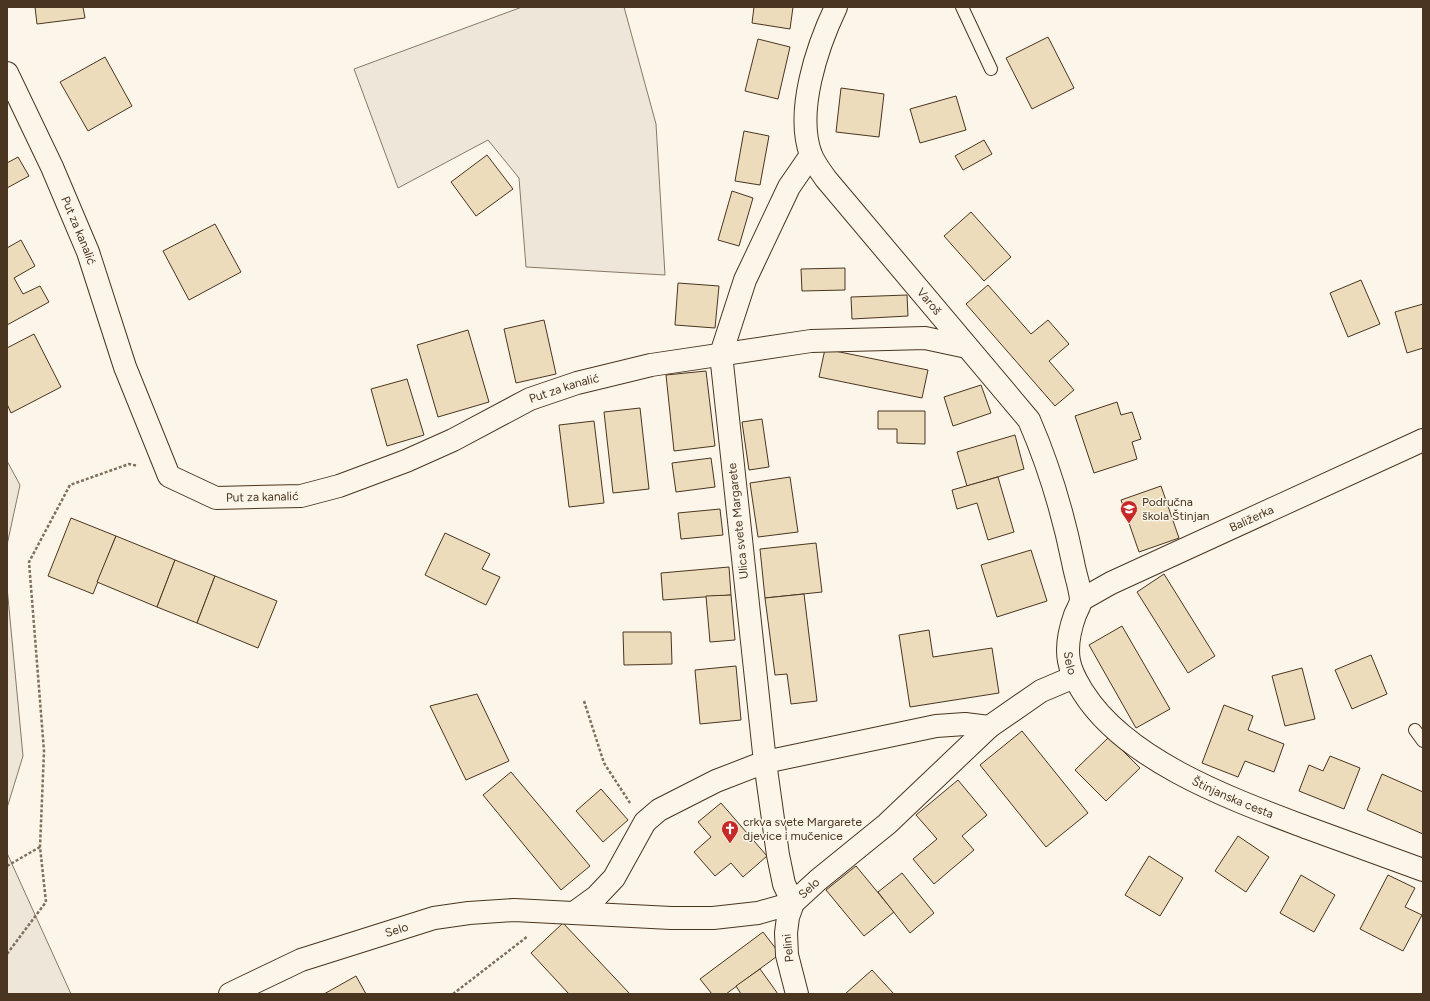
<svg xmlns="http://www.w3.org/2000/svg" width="1430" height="1001" font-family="Figtree,sans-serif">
<rect width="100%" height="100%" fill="#fbf6e9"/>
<g fill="#ede6d9" stroke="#887966">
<path d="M 522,7 L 624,7 L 656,124 L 665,275 L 526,267 L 519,178 L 488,140 L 398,188 L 354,69 Z"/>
<path d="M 7,461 L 20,485 L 7,545 Z"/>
<path d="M 7,587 L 23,756 L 7,808 Z"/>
<path d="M 7,853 L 71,994 L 7,994 Z"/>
</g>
<g fill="#ecdcbc" stroke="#4a3520">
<path d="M 35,7 L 83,7 L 85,18 L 37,24 Z"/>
<path d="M 754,7 L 793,7 L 790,29 L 752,23 Z"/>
<path d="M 1048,37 L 1074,88 L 1032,109 L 1006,58 Z"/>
<path d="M 758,39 L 790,47 L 778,99 L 745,91 Z"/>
<path d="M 105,57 L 132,106 L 88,131 L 60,82 Z"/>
<path d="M 841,88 L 884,94 L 879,137 L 836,132 Z"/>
<path d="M 956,96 L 966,130 L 920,143 L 910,109 Z"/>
<path d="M 744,131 L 769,136 L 760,185 L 735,181 Z"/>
<path d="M 984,140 L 992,154 L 963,170 L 955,156 Z"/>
<path d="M 487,155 L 513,189 L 476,216 L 451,182 Z"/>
<path d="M 18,157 L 29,176 L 7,188 L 7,163 Z"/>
<path d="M 732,191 L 753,198 L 739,246 L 718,240 Z"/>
<path d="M 971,212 L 1011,257 L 984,281 L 944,236 Z"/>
<path d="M 215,224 L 241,272 L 189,300 L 163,251 Z"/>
<path d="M 21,240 L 35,266 L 14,278 L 23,294 L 40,286 L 49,302 L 7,325 L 7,248 Z"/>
<path d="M 845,268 L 845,290 L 802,291 L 801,269 Z"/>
<path d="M 1361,280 L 1380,324 L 1348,337 L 1330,293 Z"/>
<path d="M 678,283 L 719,286 L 715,328 L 675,325 Z"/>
<path d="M 988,285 L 1031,334 L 1048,320 L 1069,344 L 1049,361 L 1074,390 L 1055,406 L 966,304 Z"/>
<path d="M 907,295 L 908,316 L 852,319 L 851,297 Z"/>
<path d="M 1423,304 L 1423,348 L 1407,353 L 1395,312 Z"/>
<path d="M 544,320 L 556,374 L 516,383 L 504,329 Z"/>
<path d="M 468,330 L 489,402 L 438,417 L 417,345 Z"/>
<path d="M 34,334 L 61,387 L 11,413 L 7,404 L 7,348 Z"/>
<path d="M 825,349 L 928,370 L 922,398 L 819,377 Z"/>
<path d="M 706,371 L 715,446 L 674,451 L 666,375 Z"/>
<path d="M 407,379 L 424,435 L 387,446 L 371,389 Z"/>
<path d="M 981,385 L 991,413 L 953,426 L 944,397 Z"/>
<path d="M 1117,402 L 1121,415 L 1132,412 L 1141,439 L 1132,442 L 1137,459 L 1094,473 L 1075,416 Z"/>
<path d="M 640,408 L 649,489 L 613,493 L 604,412 Z"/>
<path d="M 878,411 L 925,411 L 925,444 L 897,443 L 897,429 L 878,429 Z"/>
<path d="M 762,419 L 769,467 L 749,470 L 742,422 Z"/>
<path d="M 594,421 L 604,503 L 569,507 L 559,425 Z"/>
<path d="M 1015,435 L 1024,469 L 967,486 L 957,452 Z"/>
<path d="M 711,458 L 715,487 L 676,492 L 672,463 Z"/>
<path d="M 790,477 L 798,532 L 758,537 L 750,483 Z"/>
<path d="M 998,477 L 1014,532 L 988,540 L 977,503 L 957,509 L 952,490 Z"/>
<path d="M 1161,486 L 1179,538 L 1139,552 L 1121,500 Z"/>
<path d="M 720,509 L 723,535 L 681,539 L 678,513 Z"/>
<path d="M 71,518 L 116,536 L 93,594 L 48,576 Z"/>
<path d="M 445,533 L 490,554 L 482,569 L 500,577 L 486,605 L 425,575 Z"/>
<path d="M 116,536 L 175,560 L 157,607 L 97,582 Z"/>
<path d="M 816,543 L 822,592 L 765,598 L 760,549 Z"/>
<path d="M 1031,550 L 1047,601 L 997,617 L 981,565 Z"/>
<path d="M 175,560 L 215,576 L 197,623 L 157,607 Z"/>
<path d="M 729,567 L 731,595 L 663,600 L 661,573 Z"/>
<path d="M 1164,574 L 1215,656 L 1188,673 L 1137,592 Z"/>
<path d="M 215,576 L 277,601 L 258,648 L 197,623 Z"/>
<path d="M 804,594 L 817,701 L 791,704 L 787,674 L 775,675 L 765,598 Z"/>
<path d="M 731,595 L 735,640 L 710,642 L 706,596 Z"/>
<path d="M 1122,626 L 1170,709 L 1136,728 L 1089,645 Z"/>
<path d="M 929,630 L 933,657 L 992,648 L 999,693 L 910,707 L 899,635 Z"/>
<path d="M 623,632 L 671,632 L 672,664 L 624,665 Z"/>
<path d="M 1371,655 L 1387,694 L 1352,709 L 1335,670 Z"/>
<path d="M 736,666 L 741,720 L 700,724 L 695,670 Z"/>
<path d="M 1302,668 L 1315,719 L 1285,726 L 1272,676 Z"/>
<path d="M 477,694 L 509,761 L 466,780 L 430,706 Z"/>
<path d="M 1224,705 L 1253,716 L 1248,730 L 1284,744 L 1274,772 L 1245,761 L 1238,777 L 1202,763 Z"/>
<path d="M 1022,731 L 1088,813 L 1046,847 L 980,765 Z"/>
<path d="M 1109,737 L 1140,768 L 1106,801 L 1075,770 Z"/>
<path d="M 1330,756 L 1360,768 L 1344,809 L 1299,791 L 1309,765 L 1323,771 Z"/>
<path d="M 511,772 L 590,866 L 561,890 L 483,795 Z"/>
<path d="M 1382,774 L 1423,792 L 1423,834 L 1367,810 Z"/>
<path d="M 958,780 L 987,815 L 962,836 L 974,850 L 934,884 L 913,859 L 937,839 L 916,815 Z"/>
<path d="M 601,789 L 628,820 L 603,842 L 576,811 Z"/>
<path d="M 721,803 L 767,856 L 743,877 L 731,863 L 715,876 L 694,852 L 711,837 L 698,822 Z"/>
<path d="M 1238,836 L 1269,857 L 1246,892 L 1215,871 Z"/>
<path d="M 1149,856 L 1183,878 L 1160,916 L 1125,895 Z"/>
<path d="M 856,866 L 894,912 L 864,936 L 826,890 Z"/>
<path d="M 902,873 L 934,913 L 910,933 L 878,892 Z"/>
<path d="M 1301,875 L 1335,895 L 1314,932 L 1280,913 Z"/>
<path d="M 1388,875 L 1415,888 L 1405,907 L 1422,915 L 1403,951 L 1360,929 Z"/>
<path d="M 563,923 L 630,994 L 569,994 L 531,953 Z"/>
<path d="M 763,932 L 780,954 L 726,994 L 712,994 L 700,979 Z"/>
<path d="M 760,969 L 778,994 L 741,994 L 736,986 Z"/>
<path d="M 872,970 L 894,994 L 845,994 Z"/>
<path d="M 356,976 L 366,994 L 324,994 Z"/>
</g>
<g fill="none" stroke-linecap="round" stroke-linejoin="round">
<defs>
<g id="service">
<path d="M 962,7 L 991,69"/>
<path d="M 1415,730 L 1423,741"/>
</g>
<g id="minor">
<path id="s1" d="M 7,73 L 52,167 L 88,252 L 125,367 L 169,476 L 216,498 L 301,496 L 339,486 L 406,461 L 453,440 L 530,399 L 577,383 L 651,365 L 811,341 L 925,338 L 967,347"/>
<path id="s2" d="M 1081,600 L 1111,583 L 1423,440"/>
<path d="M 574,913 L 596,897 L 614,878 L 645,822 L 659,810 L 716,781 L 765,762 L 936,726 L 965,724 L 989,727"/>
<path id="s3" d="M 230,994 L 301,960 L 434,918 L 469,913 L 514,910 L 671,918 L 713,918 L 758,913 L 793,903 L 784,884 L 778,855 L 765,762 L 721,354 L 745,280 L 789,187 L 811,155"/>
</g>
<g id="secondary">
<path id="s4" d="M 836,7 C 817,47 795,112 811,155 C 815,164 821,172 826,179 L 1029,420 C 1049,466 1063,513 1073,562 C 1075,574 1080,587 1081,599 C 1081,604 1077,610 1075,615 C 1070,629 1066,645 1069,661 C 1071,673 1077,682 1083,692 C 1127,762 1234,800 1308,828 C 1347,842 1385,856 1423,870"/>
<path id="s5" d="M 797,994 L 787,955 L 786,933 L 788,917 L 793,903 L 818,880 L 887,824 L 989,727 L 1041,691 L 1074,677"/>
</g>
</defs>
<use href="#service" stroke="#4a3520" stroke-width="14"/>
<use href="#minor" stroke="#4a3520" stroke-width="24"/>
<use href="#secondary" stroke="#4a3520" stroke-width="24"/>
<g stroke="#7f6f5c" stroke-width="2.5" stroke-dasharray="3 2" stroke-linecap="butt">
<path d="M 584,701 L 604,763 L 630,803"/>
<path d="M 7,866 L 40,847"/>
<path d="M 7,954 L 46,902 L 40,847 L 44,751 L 29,562 L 70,485 L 129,464 L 138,466"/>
<path d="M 453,994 L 528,936"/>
</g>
<use href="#service" stroke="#fbf6e9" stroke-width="12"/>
<use href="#minor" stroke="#fbf6e9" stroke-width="22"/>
<use href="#secondary" stroke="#fbf6e9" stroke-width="22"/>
</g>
<defs>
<symbol id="school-pin" viewBox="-11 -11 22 30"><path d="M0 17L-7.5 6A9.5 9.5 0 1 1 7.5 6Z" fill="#c62828" stroke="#fbf6e9"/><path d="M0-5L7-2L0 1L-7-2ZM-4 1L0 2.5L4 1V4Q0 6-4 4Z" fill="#fff"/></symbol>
<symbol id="church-pin" viewBox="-11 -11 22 30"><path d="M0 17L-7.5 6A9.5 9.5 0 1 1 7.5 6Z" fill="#c62828" stroke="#fbf6e9"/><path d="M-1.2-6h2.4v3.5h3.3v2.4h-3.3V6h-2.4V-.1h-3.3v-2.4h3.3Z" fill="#fff"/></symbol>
</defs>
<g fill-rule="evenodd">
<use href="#school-pin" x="1119" y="499" width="20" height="27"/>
<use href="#church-pin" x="720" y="819" width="20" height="27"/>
</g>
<g text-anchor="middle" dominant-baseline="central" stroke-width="3" stroke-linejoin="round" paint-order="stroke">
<g font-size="12" fill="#4a3520" stroke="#fbf6e9">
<text stroke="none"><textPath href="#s1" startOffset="173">Put za kanalić</textPath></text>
<text stroke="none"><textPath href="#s4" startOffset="342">Varoš</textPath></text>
<text stroke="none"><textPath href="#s1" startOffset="857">Put za kanalić</textPath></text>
<text stroke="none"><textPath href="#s1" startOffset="533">Put za kanalić</textPath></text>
<text stroke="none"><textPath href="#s2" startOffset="189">Baližerka</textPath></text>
<text transform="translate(738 521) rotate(-96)">Ulica svete Margarete</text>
<text stroke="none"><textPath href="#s4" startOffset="750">Selo</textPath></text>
<text stroke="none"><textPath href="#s4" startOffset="968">Štinjanska cesta</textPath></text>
<text stroke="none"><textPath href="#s5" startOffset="115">Selo</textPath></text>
<text stroke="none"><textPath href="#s3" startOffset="179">Selo</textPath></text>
<text transform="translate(788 948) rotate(-96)">Pelini</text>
</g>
<g font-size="12" fill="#4a3520" stroke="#fbf6e9" text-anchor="start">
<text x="1142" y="502">Područna<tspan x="1142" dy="14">škola Štinjan</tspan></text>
<text x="743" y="822">crkva svete Margarete<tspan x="743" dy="14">djevice i mučenice</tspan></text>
</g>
</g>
<rect width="1430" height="1001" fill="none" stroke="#4a3520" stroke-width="16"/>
</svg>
